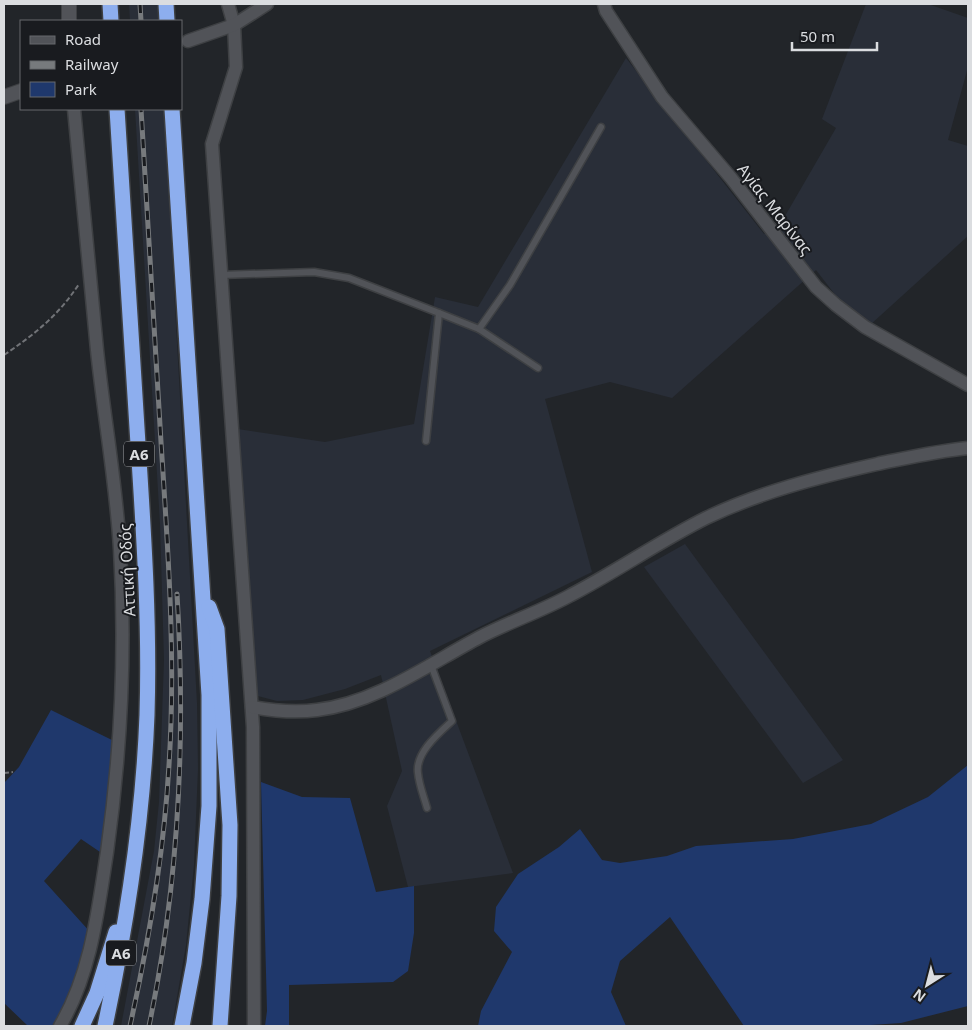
<svg xmlns="http://www.w3.org/2000/svg" width="972" height="1030" font-family="'Noto Sans',sans-serif">
<rect width="100%" height="100%" fill="#222529"/>
<g fill="#292e38">
<path d="M 129,4 L 158,4 L 159,21 L 130,21 Z"/>
<path d="M 866,4 L 928,4 L 968,18 L 968,67 L 948,140 L 968,146 L 968,236 L 870,325 L 840,301 L 816,270 L 672,398 L 610,382 L 545,399 L 592,572 L 430,651 L 513,873 L 408,887 L 387,806 L 402,771 L 381,675 L 345,689 L 303,700 L 277,701 L 254,695 L 231,428 L 325,442 L 414,424 L 435,297 L 478,307 L 626,58 L 764,234 L 781,223 L 836,128 L 822,119 Z"/>
<path d="M 135,109 L 164,109 L 197,703 L 198,769 L 194,865 L 186,945 L 172,1026 L 121,1026 L 154,851 L 159,802 L 164,660 L 160,524 Z"/>
<path d="M 685,544 L 843,760 L 803,783 L 644,567 Z"/>
</g>
<g fill="#1f386c">
<path d="M 51,710 L 116,742 L 103,854 L 81,839 L 44,881 L 91,933 L 86,954 L 57,1026 L 28,1026 L 4,1003 L 4,783 L 19,767 Z"/>
<path d="M 968,765 L 968,1006 L 901,1023 L 855,1026 L 744,1026 L 670,917 L 620,961 L 611,992 L 626,1026 L 478,1026 L 481,1011 L 512,952 L 494,931 L 496,907 L 518,874 L 559,847 L 580,829 L 602,860 L 620,863 L 667,856 L 696,846 L 793,839 L 871,824 L 928,797 Z"/>
<path d="M 261,782 L 302,797 L 350,798 L 376,892 L 414,886 L 414,933 L 408,971 L 393,982 L 289,985 L 289,1026 L 265,1026 L 267,1011 Z"/>
</g>
<g fill="none" stroke-linecap="round" stroke-linejoin="round">
<defs>
<g id="service">
<path d="M 221,275 L 314,272 L 349,278 L 439,313 L 426,441"/>
<path d="M 439,313 L 479,329 L 538,368"/>
<path d="M 479,329 L 510,285 L 601,127"/>
<path d="M 427,808 C 424,797 419,785 418,773 C 415,753 439,733 452,721 L 431,665"/>
</g>
<g id="minor">
<path d="M 228,4 L 234,25 L 236,67 L 212,144 L 253,727 L 254,1026"/>
<path d="M 604,4 L 606,11 L 662,97 L 731,178 L 816,287 L 836,305 L 865,327 L 968,385"/>
<path d="M 188,41 L 234,25 L 267,4"/>
<path d="M 252,707 C 274,711 295,713 317,710 C 376,703 429,664 480,637 C 509,622 542,611 571,595 C 617,571 660,541 706,518 C 760,492 819,477 877,464 C 907,458 937,451 968,448"/>
<path d="M 60,1026 C 91,974 98,910 107,852 C 121,752 126,650 120,549 C 116,482 104,417 97,350 C 89,270 82,189 74,109"/>
</g>
<g id="tertiary">
<path d="M 69,4 L 69,21"/>
<path d="M 4,97 L 21,91"/>
</g>
<g id="motorway">
<path d="M 110,4 L 111,21"/>
<path d="M 166,4 L 167,21"/>
<path d="M 172,109 L 209,695 L 209,806 L 202,899 L 194,963 L 182,1026"/>
<path d="M 209,607 L 217,629 L 230,825 L 229,896 L 220,1026"/>
<path d="M 82,1026 L 97,993 L 116,932"/>
<path d="M 105,1026 C 127,923 143,820 147,715 C 150,619 143,523 137,428 C 130,321 123,215 117,109"/>
</g>
</defs>
<use href="#service" stroke="#3e4043" stroke-width="9"/>
<use href="#minor" stroke="#3e4043" stroke-width="15"/>
<use href="#tertiary" stroke="#3e4043" stroke-width="16"/>
<use href="#motorway" stroke="#3e4043" stroke-width="18"/>
<g stroke="#717377" stroke-width="2" stroke-dasharray="5 2.5" stroke-linecap="butt">
<path d="M 4,355 C 35,334 58,316 79,284"/>
<path d="M 4,773 L 13,772"/>
</g>
<use href="#service" stroke="#515358" stroke-width="6"/>
<use href="#minor" stroke="#515358" stroke-width="12"/>
<use href="#tertiary" stroke="#515358" stroke-width="14"/>
<use href="#motorway" stroke="#8daeee" stroke-width="15"/>
<defs>
<g id="rail">
<path d="M 140,4 L 141,21"/>
<path d="M 130,1026 C 149,940 164,854 169,765 C 176,657 168,550 161,442 C 154,331 148,220 141,109"/>
<path d="M 149,1026 C 179,883 186,740 177,594"/>
</g>
</defs>
<use href="#rail" stroke="#777a7d" stroke-width="5"/>
<use href="#rail" stroke="#191b1f" stroke-width="3" stroke-dasharray="9" stroke-linecap="butt"/>
</g>
<g text-anchor="middle" dominant-baseline="central" stroke-width="4" stroke-linejoin="round" paint-order="stroke">
<g fill="#191b1f" stroke="#a1a3a6" stroke-width="1">
<rect x="124" y="441.5" width="30" height="25" rx="4"/>
<rect x="106" y="940.5" width="30" height="25" rx="4"/>
</g>
<g font-size="15" font-weight="bold" fill="#dbdde0">
<text x="139" y="454">Α6</text>
<text x="121" y="953">Α6</text>
</g>
<g font-size="16" fill="#dbdde0" stroke="#191b1f">
<text transform="translate(775 209) rotate(52)">Αγίας Μαρίνας</text>
<text transform="translate(127 570) rotate(-93)">Αττική Οδός</text>
</g>
</g>
<rect width="972" height="1030" fill="none" stroke="#dbdde0" stroke-width="10"/>
<rect x="20" y="20" width="162" height="90" fill="#191b1f" stroke="#67696c"/>
<rect x="30" y="36" width="25" height="8" fill="#515358" stroke="#67696c"/>
<text x="65" y="45" font-size="15" fill="#dbdde0">Road</text>
<rect x="30" y="61" width="25" height="8" fill="#777a7d" stroke="#67696c"/>
<text x="65" y="70" font-size="15" fill="#dbdde0">Railway</text>
<rect x="30" y="82" width="25" height="15" fill="#1f386c" stroke="#67696c"/>
<text x="65" y="95" font-size="15" fill="#dbdde0">Park</text>
<g transform="translate(927 985) rotate(216)" stroke="#191b1f" stroke-width="4" paint-order="stroke">
<path d="M0-4L9 19L0 12L-9 19Z" fill="#dbdde0"/>
<text y="-8" font-size="14" font-weight="bold" text-anchor="middle" fill="#dbdde0">N</text>
</g>
<path d="M792 42v8h85v-8" fill="none" stroke="#dbdde0" stroke-width="2.5"/>
<text x="800" y="42" font-size="15" fill="#dbdde0" stroke="#191b1f" stroke-width="4" paint-order="stroke">50 m</text>
</svg>
